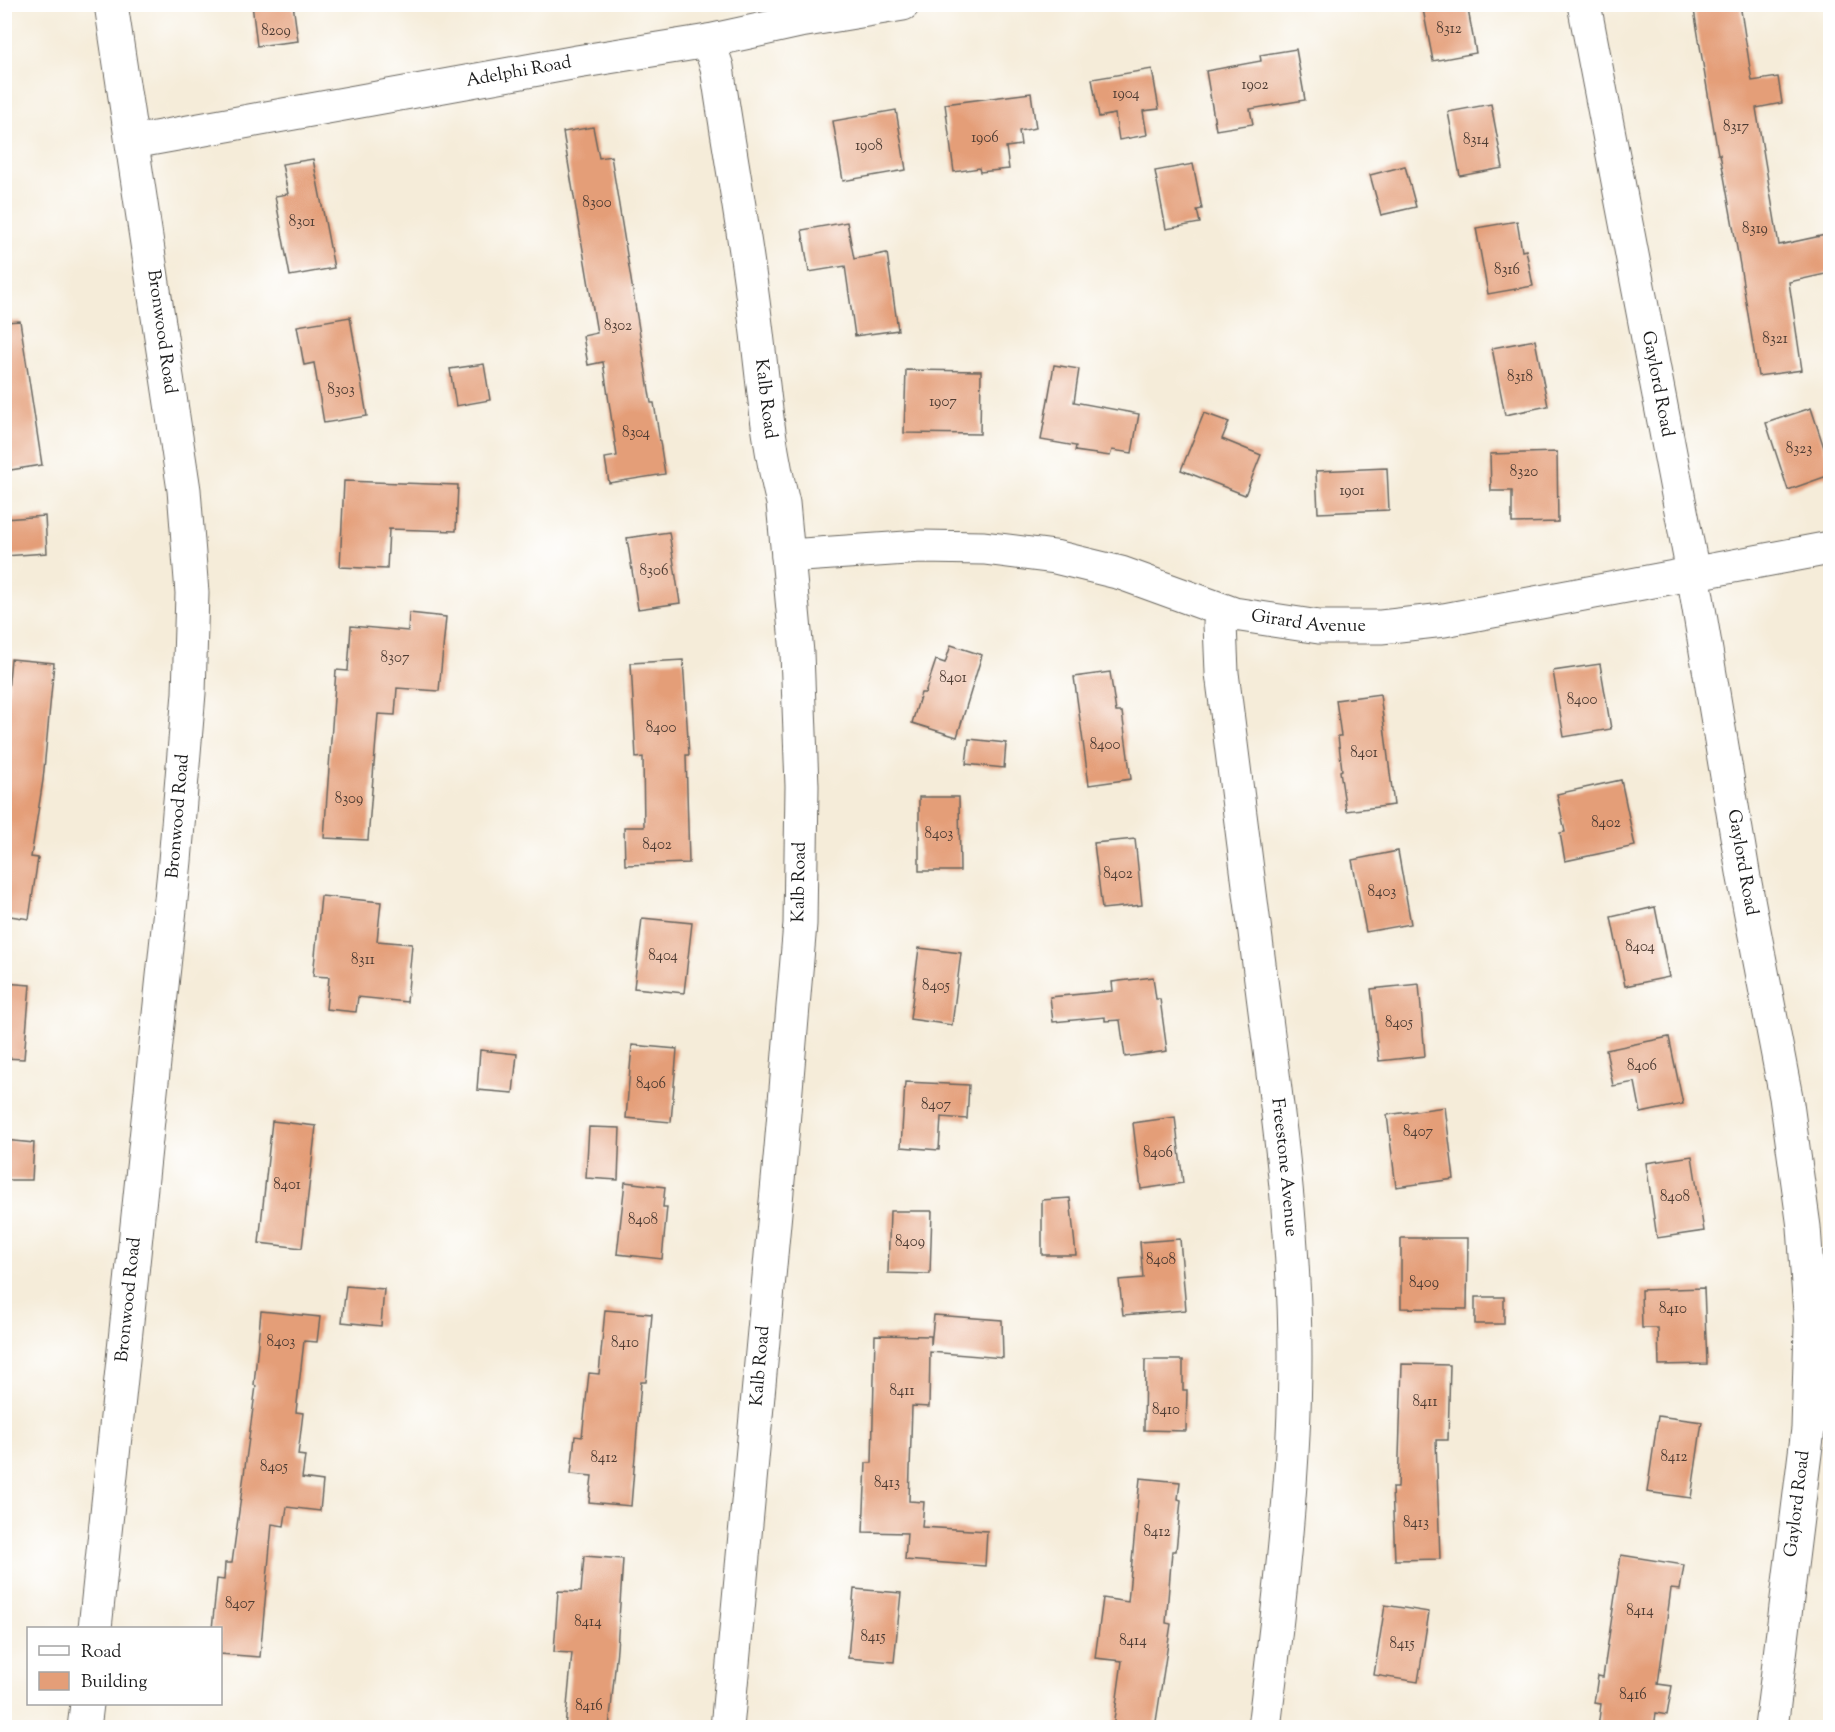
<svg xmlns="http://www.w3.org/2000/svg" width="1835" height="1732" font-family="'Sorts Mill Goudy',serif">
<rect width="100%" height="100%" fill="#fff"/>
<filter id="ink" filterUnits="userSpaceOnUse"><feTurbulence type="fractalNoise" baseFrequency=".0167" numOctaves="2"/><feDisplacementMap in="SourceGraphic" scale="12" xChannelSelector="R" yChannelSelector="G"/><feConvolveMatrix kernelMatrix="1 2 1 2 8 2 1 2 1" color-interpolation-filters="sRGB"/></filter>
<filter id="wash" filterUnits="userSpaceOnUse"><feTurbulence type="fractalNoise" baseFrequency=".008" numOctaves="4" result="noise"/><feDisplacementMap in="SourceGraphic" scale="24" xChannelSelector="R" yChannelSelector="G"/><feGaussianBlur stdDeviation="1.35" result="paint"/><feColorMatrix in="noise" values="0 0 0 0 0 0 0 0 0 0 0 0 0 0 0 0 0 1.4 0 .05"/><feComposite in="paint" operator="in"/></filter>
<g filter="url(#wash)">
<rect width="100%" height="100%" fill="#f5ecd9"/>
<g id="blocks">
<g fill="#e49e78">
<path d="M 252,4 L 293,4 L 298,41 L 257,46 Z"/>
<path d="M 1422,4 L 1467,4 L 1476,53 L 1433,61 Z"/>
<path d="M 1693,4 L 1740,4 L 1752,81 L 1778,77 L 1782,103 L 1756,108 L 1779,245 L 1830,234 L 1830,273 L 1789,282 L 1802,370 L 1758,376 L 1740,265 L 1720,154 L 1718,154 Z"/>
<path d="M 1296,49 L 1305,100 L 1250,109 L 1253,124 L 1216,130 L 1206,71 L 1261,61 L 1260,55 Z"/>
<path d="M 1152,69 L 1159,109 L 1143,111 L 1147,135 L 1119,140 L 1115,114 L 1099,117 L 1092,79 Z"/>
<path d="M 1031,93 L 1036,128 L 1019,131 L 1021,145 L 1006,147 L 1009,169 L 980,172 L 979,168 L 954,172 L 945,104 Z"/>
<path d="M 1491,104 L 1503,168 L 1460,176 L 1448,112 Z"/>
<path d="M 896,110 L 906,170 L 843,181 L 833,121 Z"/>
<path d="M 593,127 L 599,158 L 611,156 L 651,403 L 654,403 L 665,474 L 609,483 L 605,458 L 617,456 L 603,362 L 588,365 L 583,336 L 597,333 L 563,132 Z"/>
<path d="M 313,159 L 334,268 L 290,276 L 275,196 L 288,194 L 282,164 Z"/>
<path d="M 1193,164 L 1202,209 L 1197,210 L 1200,223 L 1166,229 L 1155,171 Z"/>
<path d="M 1405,166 L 1416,207 L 1381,215 L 1370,175 Z"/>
<path d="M 1517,221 L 1522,251 L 1526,250 L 1533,286 L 1488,294 L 1476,228 Z"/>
<path d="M 847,222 L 854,259 L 887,253 L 898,330 L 855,336 L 845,266 L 809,272 L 802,230 Z"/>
<path d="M 350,317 L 367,416 L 324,423 L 314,363 L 304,365 L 297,326 Z"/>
<path d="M 20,321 L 42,465 L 4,471 L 4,322 Z"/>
<path d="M 1535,340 L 1548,406 L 1505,415 L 1492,348 Z"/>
<path d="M 484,364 L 490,400 L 456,406 L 450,369 Z"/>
<path d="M 1054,365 L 1079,369 L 1074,402 L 1139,414 L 1132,453 L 1112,450 L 1110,456 L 1075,451 L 1076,446 L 1041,440 Z"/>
<path d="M 906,370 L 981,371 L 980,434 L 904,433 Z"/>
<path d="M 1811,408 L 1830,466 L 1830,475 L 1788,490 L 1766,423 Z"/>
<path d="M 1204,413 L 1229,422 L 1222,439 L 1261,455 L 1245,495 L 1181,470 Z"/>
<path d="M 1557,452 L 1558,522 L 1512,523 L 1512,491 L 1491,491 L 1490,454 Z"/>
<path d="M 1387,468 L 1389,510 L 1318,513 L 1316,471 Z"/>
<path d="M 344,481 L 458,485 L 456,531 L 389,529 L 387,569 L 340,567 Z"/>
<path d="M 45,516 L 47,553 L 4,556 L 4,519 Z"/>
<path d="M 669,532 L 680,603 L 638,609 L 627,538 Z"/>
<path d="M 409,613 L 446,617 L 439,691 L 397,688 L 395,715 L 378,714 L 368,840 L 324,838 L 336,670 L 348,671 L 351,626 L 408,631 Z"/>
<path d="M 951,645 L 982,655 L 957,737 L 912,723 L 921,693 L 925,693 L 936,660 L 945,663 Z"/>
<path d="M 11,659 L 54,663 L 43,780 L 31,857 L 38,858 L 29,919 L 4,915 L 4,701 L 7,701 Z"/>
<path d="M 683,660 L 689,755 L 686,755 L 689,863 L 625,865 L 624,827 L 644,827 L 643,757 L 636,758 L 631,663 Z"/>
<path d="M 1600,664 L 1611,729 L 1564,737 L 1553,671 Z"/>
<path d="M 1110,672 L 1116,712 L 1122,712 L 1131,779 L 1089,785 L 1074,677 Z"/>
<path d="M 1380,694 L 1394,805 L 1346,811 L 1340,771 L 1342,770 L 1338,736 L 1341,736 L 1336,700 Z"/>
<path d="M 969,739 L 1006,743 L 1004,768 L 966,764 Z"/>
<path d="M 1621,780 L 1635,846 L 1565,861 L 1560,833 L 1565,832 L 1557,794 Z"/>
<path d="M 919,797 L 959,797 L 960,871 L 919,871 Z"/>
<path d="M 1135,839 L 1142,905 L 1102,909 L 1094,843 Z"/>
<path d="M 1398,851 L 1411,924 L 1366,932 L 1352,860 Z"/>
<path d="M 321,896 L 381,902 L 377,941 L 412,944 L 407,1002 L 358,997 L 356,1012 L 326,1009 L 329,977 L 313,976 Z"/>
<path d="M 1655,907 L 1669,977 L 1625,986 L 1611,917 Z"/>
<path d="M 642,918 L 692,923 L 684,993 L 634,988 Z"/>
<path d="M 919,948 L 961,953 L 952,1025 L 910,1019 Z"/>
<path d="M 1153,977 L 1156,999 L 1160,999 L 1167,1051 L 1125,1057 L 1120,1020 L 1105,1021 L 1105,1017 L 1053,1022 L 1050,997 L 1113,991 L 1112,982 Z"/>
<path d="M 4,983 L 30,985 L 24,1059 L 4,1058 Z"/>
<path d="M 1419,984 L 1425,1056 L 1379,1061 L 1371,989 Z"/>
<path d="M 1669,1037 L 1683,1104 L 1641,1113 L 1635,1082 L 1613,1086 L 1606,1050 Z"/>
<path d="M 632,1045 L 677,1049 L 671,1122 L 626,1118 Z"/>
<path d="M 480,1050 L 517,1054 L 513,1093 L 477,1090 Z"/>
<path d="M 905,1082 L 969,1085 L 967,1119 L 941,1117 L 939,1150 L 901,1147 Z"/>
<path d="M 1445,1107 L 1454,1179 L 1396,1187 L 1387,1115 Z"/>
<path d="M 1175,1117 L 1183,1183 L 1141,1189 L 1133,1123 Z"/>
<path d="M 272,1121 L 316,1126 L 302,1248 L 259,1243 Z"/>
<path d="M 589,1127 L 620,1128 L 618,1180 L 586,1178 Z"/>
<path d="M 4,1140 L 34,1143 L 32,1180 L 4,1180 Z"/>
<path d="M 1692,1156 L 1704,1231 L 1657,1238 L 1646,1163 Z"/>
<path d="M 625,1182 L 665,1187 L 663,1207 L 667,1207 L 662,1259 L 617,1254 Z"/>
<path d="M 1070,1198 L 1076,1255 L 1042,1255 L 1042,1200 Z"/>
<path d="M 890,1211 L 932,1211 L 930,1274 L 888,1273 Z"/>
<path d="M 1401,1238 L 1468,1238 L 1467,1309 L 1401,1308 Z"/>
<path d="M 1180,1239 L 1186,1310 L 1123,1315 L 1119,1280 L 1143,1278 L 1140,1242 Z"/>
<path d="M 346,1286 L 384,1289 L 381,1326 L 342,1322 Z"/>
<path d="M 1704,1288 L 1707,1364 L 1659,1365 L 1658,1328 L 1642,1328 L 1641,1290 Z"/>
<rect x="1475" y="1297" width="29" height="27"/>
<path d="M 605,1310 L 652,1314 L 646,1382 L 641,1382 L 631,1506 L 589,1502 L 592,1476 L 571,1474 L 575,1436 L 582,1437 L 589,1373 L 599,1374 Z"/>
<path d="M 261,1311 L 320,1317 L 317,1342 L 304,1341 L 296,1412 L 303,1413 L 298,1455 L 305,1456 L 302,1478 L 323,1481 L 320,1511 L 287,1507 L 284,1526 L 272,1524 L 260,1657 L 220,1654 L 220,1629 L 212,1629 L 217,1579 L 224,1580 L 225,1563 L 232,1563 L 256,1386 L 254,1385 Z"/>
<path d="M 934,1315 L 1002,1320 L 1003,1358 L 930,1352 L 929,1407 L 912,1406 L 909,1501 L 924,1502 L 922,1527 L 987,1531 L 985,1566 L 905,1560 L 907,1533 L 863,1532 L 866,1463 L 872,1463 L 875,1335 L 931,1336 L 931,1345 Z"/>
<path d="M 1145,1360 L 1183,1360 L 1183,1390 L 1187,1390 L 1186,1431 L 1144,1430 Z"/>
<path d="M 1402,1364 L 1450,1365 L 1448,1440 L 1436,1440 L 1440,1559 L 1395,1560 L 1392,1488 L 1398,1488 Z"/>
<path d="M 1658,1416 L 1702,1422 L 1691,1498 L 1647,1492 Z"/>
<path d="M 1140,1478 L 1180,1482 L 1178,1499 L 1181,1500 L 1176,1551 L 1172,1551 L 1166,1623 L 1171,1624 L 1155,1728 L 1113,1728 L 1122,1661 L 1095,1658 L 1103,1598 L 1128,1602 Z"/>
<path d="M 1621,1555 L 1684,1565 L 1680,1590 L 1671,1589 L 1658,1684 L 1672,1686 L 1667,1715 L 1656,1713 L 1654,1728 L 1598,1728 L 1601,1704 L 1594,1703 L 1598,1676 L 1603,1677 Z"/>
<path d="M 584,1556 L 623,1559 L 617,1649 L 609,1728 L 565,1728 L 572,1653 L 554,1652 L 558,1591 L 581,1592 Z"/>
<path d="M 854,1589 L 901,1593 L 894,1662 L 848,1658 Z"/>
<path d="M 1385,1605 L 1429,1612 L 1418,1682 L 1374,1675 Z"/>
</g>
</g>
</g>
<g filter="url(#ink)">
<use href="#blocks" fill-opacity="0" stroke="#68655e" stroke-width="1.5"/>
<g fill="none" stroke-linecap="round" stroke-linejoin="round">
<defs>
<g id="minor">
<path id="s1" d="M 1584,4 L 1693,573 L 1744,878 L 1786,1097 L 1804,1227 L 1811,1327 L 1808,1429 L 1771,1728"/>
<path id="s2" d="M 708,41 L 717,67 C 729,150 745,233 755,317 C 763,379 767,441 783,503 L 797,653 L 802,786 L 800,924 L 781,1148 L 727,1728"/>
<path id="s3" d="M 133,142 L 577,62 L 708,41 L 800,21 L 903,4"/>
<path id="s4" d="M 788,556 L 921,547 L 984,548 L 1055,557 L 1121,573 L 1234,614 L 1319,627 L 1381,627 L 1444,620 L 1830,548"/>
<path id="s5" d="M 1224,611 L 1220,624 L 1222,673 C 1236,786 1251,898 1265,1011 C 1280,1126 1295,1240 1295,1356 C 1295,1481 1279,1604 1264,1728"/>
<path id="s6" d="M 95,1628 L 175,861 L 189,693 L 192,593 L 184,490 L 111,4"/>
<path d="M 84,1728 L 87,1704"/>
</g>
</defs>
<use href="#minor" stroke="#68655e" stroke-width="35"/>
<use href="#minor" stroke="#fff" stroke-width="33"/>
</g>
</g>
<g text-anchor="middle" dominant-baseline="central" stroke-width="6" stroke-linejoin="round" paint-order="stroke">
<g font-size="15" fill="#4e3c33">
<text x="1449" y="29">8312</text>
<text x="276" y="31">8209</text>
<text x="1255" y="85">1902</text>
<text x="1126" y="94">1904</text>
<text x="1736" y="127">8317</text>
<text x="985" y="138">1906</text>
<text x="1476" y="140">8314</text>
<text x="869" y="146">1908</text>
<text x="597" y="203">8300</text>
<text x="302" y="222">8301</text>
<text x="1755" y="229">8319</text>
<text x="1507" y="270">8316</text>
<text x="618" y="326">8302</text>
<text x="1775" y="339">8321</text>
<text x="1520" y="377">8318</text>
<text x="341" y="390">8303</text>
<text x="943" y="402">1907</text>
<text x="636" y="433">8304</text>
<text x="1799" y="449">8323</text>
<text x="1524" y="472">8320</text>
<text x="1352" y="491">1901</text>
<text x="654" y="571">8306</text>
<text x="395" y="658">8307</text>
<text x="953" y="678">8401</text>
<text x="1582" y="700">8400</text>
<text x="661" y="728">8400</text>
<text x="1105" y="745">8400</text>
<text x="1364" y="753">8401</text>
<text x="349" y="799">8309</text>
<text x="1606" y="823">8402</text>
<text x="939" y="834">8403</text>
<text x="657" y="845">8402</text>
<text x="1118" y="874">8402</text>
<text x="1382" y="892">8403</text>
<text x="1640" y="947">8404</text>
<text x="663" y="956">8404</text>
<text x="363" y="960">8311</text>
<text x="936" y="986">8405</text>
<text x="1399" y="1023">8405</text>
<text x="1642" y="1066">8406</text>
<text x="651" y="1084">8406</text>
<text x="936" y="1105">8407</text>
<text x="1418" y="1132">8407</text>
<text x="1158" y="1153">8406</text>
<text x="287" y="1185">8401</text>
<text x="1675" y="1197">8408</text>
<text x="643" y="1220">8408</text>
<text x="910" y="1242">8409</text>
<text x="1161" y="1260">8408</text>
<text x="1424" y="1283">8409</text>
<text x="1673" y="1309">8410</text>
<text x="281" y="1342">8403</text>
<text x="625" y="1343">8410</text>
<text x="902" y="1391">8411</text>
<text x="1425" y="1402">8411</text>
<text x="1166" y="1410">8410</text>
<text x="1674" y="1457">8412</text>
<text x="604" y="1458">8412</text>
<text x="274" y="1467">8405</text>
<text x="887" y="1483">8413</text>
<text x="1416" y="1523">8413</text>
<text x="1157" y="1532">8412</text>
<text x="240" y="1604">8407</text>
<text x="1640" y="1611">8414</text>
<text x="588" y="1622">8414</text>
<text x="873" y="1637">8415</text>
<text x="1133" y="1641">8414</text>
<text x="1402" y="1644">8415</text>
<text x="1633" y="1695">8416</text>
<text x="589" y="1706">8416</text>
</g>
<g font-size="18" fill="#1c1c1c" stroke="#fff">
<text stroke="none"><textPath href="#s3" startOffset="392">Adelphi Road</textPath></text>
<text transform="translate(161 332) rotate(82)">Bronwood Road</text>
<text stroke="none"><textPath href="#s1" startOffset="387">Gaylord Road</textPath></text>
<text stroke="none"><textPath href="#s2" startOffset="363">Kalb Road</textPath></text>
<text stroke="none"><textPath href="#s4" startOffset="531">Girard Avenue</textPath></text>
<text stroke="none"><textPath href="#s6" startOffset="816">Bronwood Road</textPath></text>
<text stroke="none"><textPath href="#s1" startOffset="873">Gaylord Road</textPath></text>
<text transform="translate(800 882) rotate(-89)">Kalb Road</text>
<text stroke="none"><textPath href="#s5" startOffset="561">Freestone Avenue</textPath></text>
<text stroke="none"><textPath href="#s6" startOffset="330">Bronwood Road</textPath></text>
<text transform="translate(761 1366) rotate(-85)">Kalb Road</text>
<text transform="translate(1798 1504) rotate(-83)">Gaylord Road</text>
</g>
</g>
<rect width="1835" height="1732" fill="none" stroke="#fff" stroke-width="24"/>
<rect x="27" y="1627" width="195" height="78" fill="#ffffff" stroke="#a4a4a4" stroke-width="1.5"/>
<rect x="39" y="1646" width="30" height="9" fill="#ffffff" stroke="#a4a4a4" stroke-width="1.5"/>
<text x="81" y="1657" font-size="18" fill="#1c1c1c">Road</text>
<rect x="39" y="1672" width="30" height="18" fill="#e49e78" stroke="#a4a4a4" stroke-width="1.5"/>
<text x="81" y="1687" font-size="18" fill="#1c1c1c">Building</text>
</svg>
